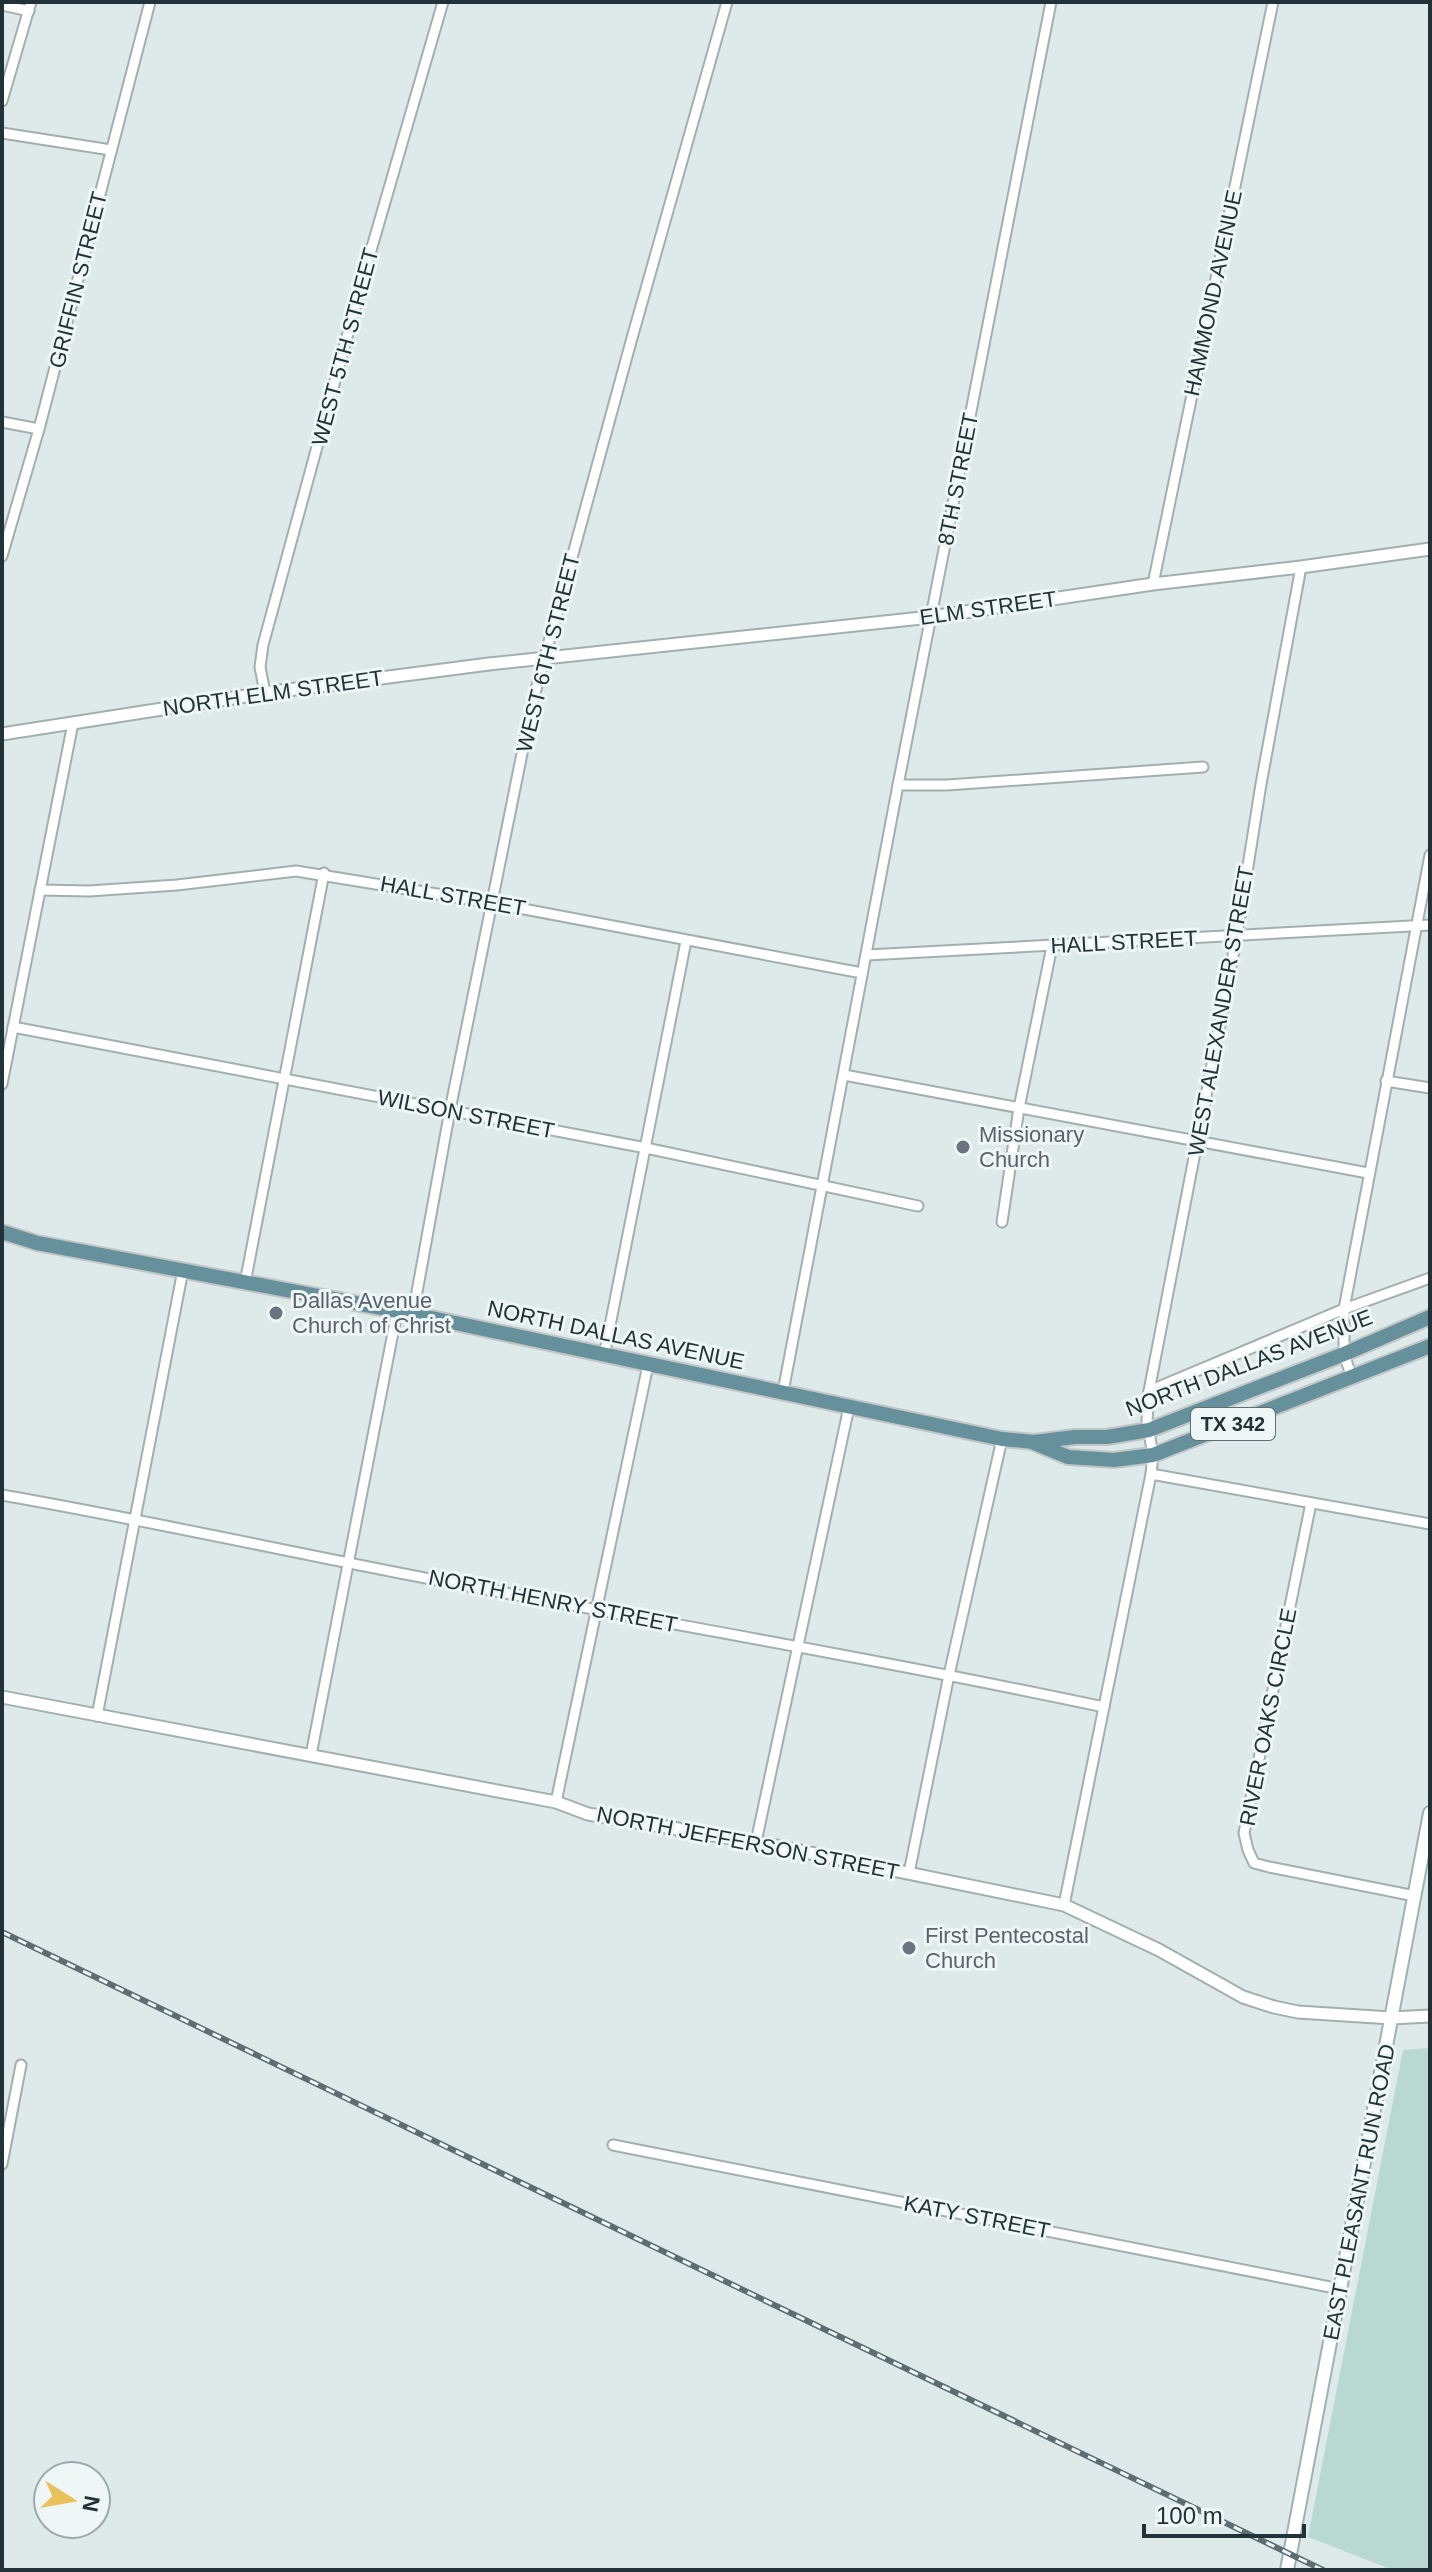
<svg xmlns="http://www.w3.org/2000/svg" width="1432" height="2572" font-family="Helvetica,sans-serif">
<rect width="100%" height="100%" fill="#dee9e9"/>
<path fill="#b8d9d1" d="M 1430,2048 L 1430,2570 L 1393,2570 L 1308,2537 L 1403,2050 Z"/>
<g fill="none" stroke-linecap="round" stroke-linejoin="round">
<defs>
<g id="minor">
<path d="M 2,5 L 29,11"/>
<path d="M 2,101 L 31,2"/>
<path d="M 2,133 L 111,150"/>
<path d="M 2,422 L 39,429"/>
<path d="M 2,556 L 39,429 L 150,2"/>
<path d="M 1153,584 L 1273,2"/>
<path d="M 265,693 L 260,667 L 263,645 L 363,278 L 443,2"/>
<path d="M 898,785 L 947,785 L 1203,767"/>
<path d="M 40,890 L 89,891 L 177,885 L 296,871 L 492,903 L 862,973"/>
<path d="M 867,955 L 1430,925"/>
<path d="M 13,1027 L 646,1148 L 918,1206"/>
<path d="M 844,1075 L 1368,1173"/>
<path d="M 1386,1081 L 1430,1088"/>
<path d="M 2,1084 L 73,723"/>
<path d="M 1002,1222 L 1019,1108 L 1052,946"/>
<path d="M 245,1283 L 324,873"/>
<path d="M 413,1314 L 450,1110 L 532,704 L 632,338 L 727,2"/>
<path d="M 604,1356 L 686,941"/>
<path d="M 1352,1378 L 1344,1354 L 1344,1309 L 1430,855"/>
<path d="M 1149,1391 L 1344,1309 L 1430,1278"/>
<path d="M 783,1392 L 898,785 L 1051,2"/>
<path d="M 1151,1474 L 1430,1524"/>
<path d="M 2,1495 C 151,1521 298,1554 446,1582 C 666,1623 886,1661 1104,1707"/>
<path d="M 1311,1503 L 1244,1833 L 1248,1850 L 1254,1863 L 1269,1867 L 1415,1896"/>
<path d="M 97,1716 L 183,1270"/>
<path d="M 311,1755 L 397,1312"/>
<path d="M 556,1802 L 648,1365"/>
<path d="M 756,1842 L 849,1407"/>
<path d="M 909,1873 L 949,1675 L 1002,1439"/>
<path d="M 1064,1905 L 1151,1474 L 1153,1455 L 1147,1421 L 1149,1391 L 1237,935 L 1261,784 L 1301,567"/>
<path d="M 613,2145 L 1340,2289"/>
<path d="M 2,2164 L 21,2065"/>
</g>
<g id="tertiary">
<path d="M 2,734 L 265,693 L 489,664 L 931,617 L 1153,584 L 1301,567 L 1430,549"/>
<path d="M 2,1697 L 556,1802 L 588,1814 L 756,1842 L 1064,1905 L 1159,1950 L 1243,1997 L 1274,2007 L 1298,2012 L 1391,2018 L 1430,2016"/>
</g>
<path id="secondary" d="M 1287,2570 L 1430,1813"/>
<g id="primary">
<path d="M 2,1232 L 37,1243 L 408,1313 L 1002,1439 L 1034,1442 L 1075,1437 L 1107,1437 L 1149,1430 L 1344,1354 L 1430,1317"/>
<path d="M 1034,1443 L 1068,1457 L 1114,1460 L 1153,1455 L 1430,1346"/>
</g>
</defs>
<use href="#minor" stroke="#a2afb0" stroke-width="13"/>
<use href="#tertiary" stroke="#a2afb0" stroke-width="15"/>
<use href="#secondary" stroke="#9eb1b4" stroke-width="16"/>
<use href="#primary" stroke="#c1c6c7" stroke-width="18"/>
<use href="#minor" stroke="#fff" stroke-width="9"/>
<use href="#tertiary" stroke="#fff" stroke-width="11"/>
<use href="#secondary" stroke="#fff" stroke-width="12"/>
<use href="#primary" stroke="#65909c" stroke-width="14"/>
<defs>
<path id="rail" d="M 2,1932 L 1323,2570"/>
</defs>
<use href="#rail" stroke="#5b6e74" stroke-width="6"/>
<use href="#rail" stroke="#eef6f6" stroke-width="3" stroke-dasharray="9" stroke-linecap="butt"/>
</g>
<g fill="#6b7280" stroke="#eef6f6" stroke-width="3">
<circle cx="963" cy="1147" r="8"/>
<circle cx="276" cy="1313" r="8"/>
<circle cx="909" cy="1948" r="8"/>
</g>
<g text-anchor="middle" dominant-baseline="central" stroke-width="6" stroke-linejoin="round" paint-order="stroke">
<rect fill="#eef6f6" stroke="#5e6e71" stroke-width="2" x="1191" y="1408" width="84" height="32" rx="6"/>
<g font-size="20" font-weight="bold" fill="#213338">
<text x="1233" y="1424">TX 342</text>
</g>
<g font-size="22" fill="#213338" stroke="#eef6f6">
<text transform="translate(78 280) rotate(-76)">GRIFFIN STREET</text>
<text transform="translate(1213 293) rotate(-78)">HAMMOND AVENUE</text>
<text transform="translate(345 347) rotate(-75)">WEST 5TH STREET</text>
<text transform="translate(958 479) rotate(-79)">8TH STREET</text>
<text transform="translate(988 608) rotate(-8)">ELM STREET</text>
<text transform="translate(548 653) rotate(-76)">WEST 6TH STREET</text>
<text transform="translate(273 693) rotate(-8)">NORTH ELM STREET</text>
<text transform="translate(453 896) rotate(10)">HALL STREET</text>
<text transform="translate(1124 942) rotate(-3)">HALL STREET</text>
<text transform="translate(1221 1011) rotate(-80)">WEST ALEXANDER STREET</text>
<text transform="translate(466 1114) rotate(11)">WILSON STREET</text>
<text transform="translate(616 1335) rotate(12)">NORTH DALLAS AVENUE</text>
<text transform="translate(1249 1363) rotate(-21)">NORTH DALLAS AVENUE</text>
<text transform="translate(553 1601) rotate(11)">NORTH HENRY STREET</text>
<text transform="translate(1268 1717) rotate(-79)">RIVER OAKS CIRCLE</text>
<text transform="translate(748 1843) rotate(11)">NORTH JEFFERSON STREET</text>
<text transform="translate(1359 2192) rotate(-79)">EAST PLEASANT RUN ROAD</text>
<text transform="translate(977 2217) rotate(11)">KATY STREET</text>
</g>
<g font-size="22" fill="#5b616d" stroke="#eef6f6" text-anchor="start">
<text x="979" y="1134">Missionary<tspan x="979" dy="25">Church</tspan></text>
<text x="292" y="1300">Dallas Avenue<tspan x="292" dy="25">Church of Christ</tspan></text>
<text x="925" y="1935">First Pentecostal<tspan x="925" dy="25">Church</tspan></text>
</g>
</g>
<rect width="1432" height="2572" fill="none" stroke="#213338" stroke-width="8"/>
<g transform="translate(72 2500) rotate(101)"><circle r="38" fill="#eef6f6" stroke="#9ca8aa" stroke-width="2"/>
<path d="M0-6L14 30L0 20L-14 30Z" fill="#eac25b"/>
<text y="-12" font-size="22" font-weight="bold" text-anchor="middle" fill="#213338">N</text>
</g>
<path d="M1144 2524v12h160v-12" fill="none" stroke="#213338" stroke-width="4"/>
<text x="1156" y="2524" font-size="24" fill="#213338" stroke="#eef6f6" stroke-width="6" paint-order="stroke">100 m</text>
</svg>
